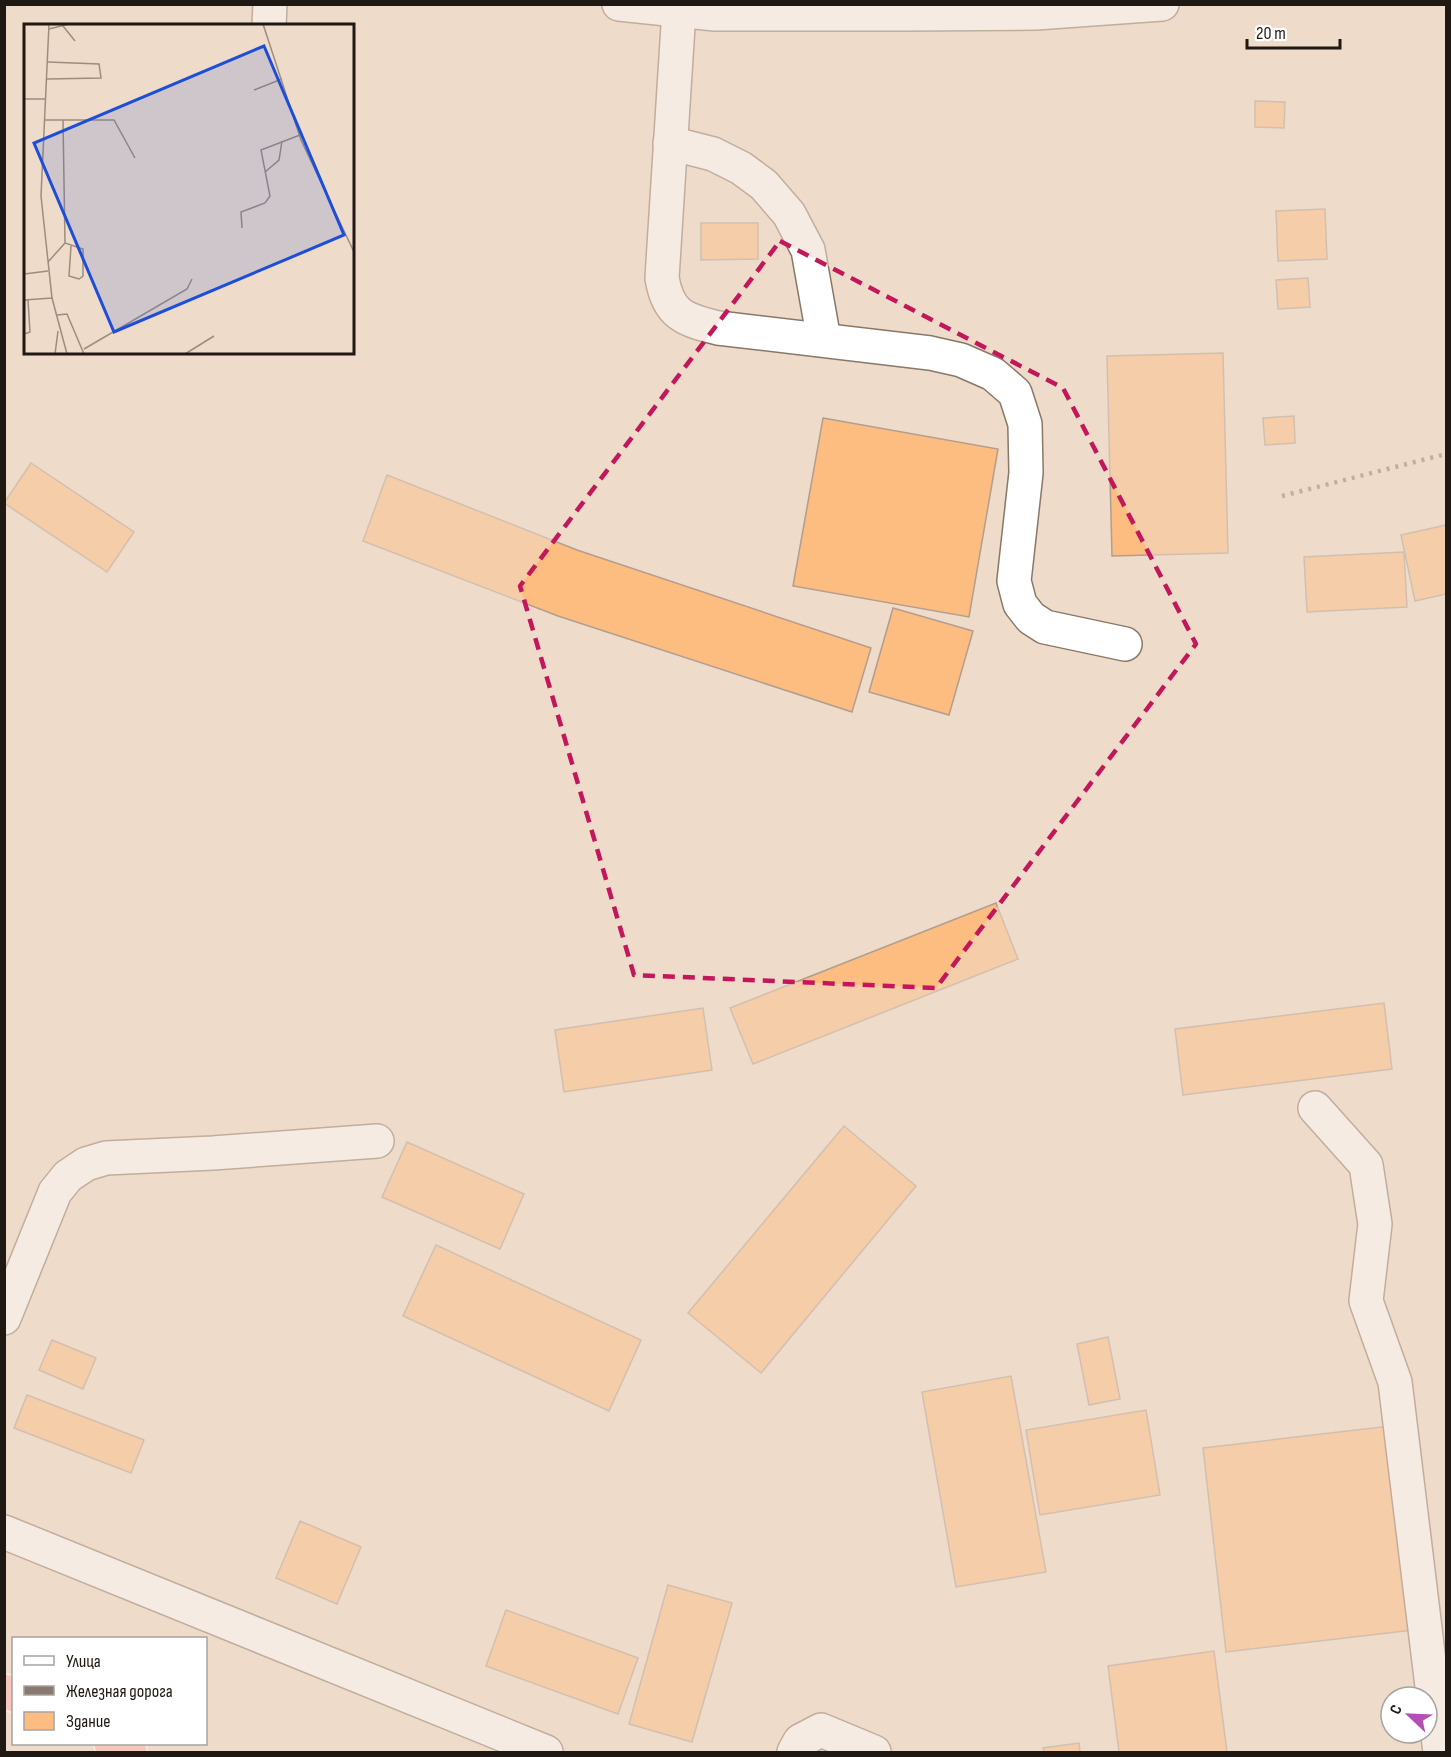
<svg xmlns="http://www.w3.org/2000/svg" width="1451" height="1757" font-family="'Sofia Sans Condensed',sans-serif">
<rect width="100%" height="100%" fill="#efdbca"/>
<g fill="#fdbc80" stroke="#b19e8e" stroke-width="1.5">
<path d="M 1255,101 L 1285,102 L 1284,128 L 1255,127 Z"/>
<path d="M 1325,209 L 1327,259 L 1278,261 L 1276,211 Z"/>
<path d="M 701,223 L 758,223 L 758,259 L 701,260 Z"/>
<path d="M 1308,278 L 1310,307 L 1278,309 L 1276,280 Z"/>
<path d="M 1223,353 L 1228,553 L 1112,556 L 1107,356 Z"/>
<path d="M 1294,416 L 1295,443 L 1265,445 L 1263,418 Z"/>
<path d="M 823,418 L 998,449 L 969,617 L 793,586 Z"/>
<path d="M 31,463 L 134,532 L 107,572 L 4,503 Z"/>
<path d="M 387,475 L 577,550 L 871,648 L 852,712 L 558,616 L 363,541 Z"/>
<path d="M 1446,525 L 1446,594 L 1415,601 L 1401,535 Z"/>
<path d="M 1404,552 L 1407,607 L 1307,612 L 1304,557 Z"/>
<path d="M 893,608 L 973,631 L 949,715 L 869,692 Z"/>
<path d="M 996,903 L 1018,959 L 753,1064 L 730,1008 Z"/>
<path d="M 1384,1003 L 1392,1069 L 1183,1095 L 1175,1029 Z"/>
<path d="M 703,1008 L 712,1070 L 564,1092 L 555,1030 Z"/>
<path d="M 844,1126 L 916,1186 L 761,1373 L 688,1313 Z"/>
<path d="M 407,1142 L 524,1194 L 500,1249 L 382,1197 Z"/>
<path d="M 436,1245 L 641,1340 L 609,1411 L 403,1316 Z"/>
<path d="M 1108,1337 L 1120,1399 L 1089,1405 L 1077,1344 Z"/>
<path d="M 52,1340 L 96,1358 L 83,1389 L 39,1370 Z"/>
<path d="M 1011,1376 L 1046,1572 L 956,1587 L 922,1392 Z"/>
<path d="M 27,1395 L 144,1440 L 131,1473 L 14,1428 Z"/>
<path d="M 1146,1410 L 1160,1495 L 1040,1515 L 1026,1430 Z"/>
<path d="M 1390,1426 L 1413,1630 L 1226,1652 L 1203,1448 Z"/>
<path d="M 300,1521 L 361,1547 L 337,1604 L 276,1578 Z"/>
<path d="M 668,1585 L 732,1603 L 692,1742 L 629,1724 Z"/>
<path d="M 506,1610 L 638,1658 L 618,1714 L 486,1666 Z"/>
<path d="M 1214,1651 L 1227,1752 L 1119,1752 L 1108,1666 Z"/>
<path d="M 1079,1743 L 1080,1752 L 1044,1752 L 1043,1748 Z"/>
</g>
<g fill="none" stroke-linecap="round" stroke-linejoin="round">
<defs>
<g id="minor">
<path d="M 619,4 L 715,14 L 904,14 L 1036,13 L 1162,4"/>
<path d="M 679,10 L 662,278 C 668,315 685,320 718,328 L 930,353 L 961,360 L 993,374 L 1015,393 L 1025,424 L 1026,473 L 1014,581 L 1020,604 L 1031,618 L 1045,627 L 1125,644"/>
<path d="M 269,26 L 270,4"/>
<path d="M 670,143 L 713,154 L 741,168 L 764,185 L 789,214 L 808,250 L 824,340"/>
<path d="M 1315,1108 L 1366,1165 L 1375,1224 L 1366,1301 L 1395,1382 L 1440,1752"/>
<path d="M 4,1318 L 55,1192 L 68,1176 L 86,1164 L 106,1158 L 213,1153 L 377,1141"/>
<path d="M 4,1532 L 546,1752"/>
<path d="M 794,1752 L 800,1741 L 821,1730 L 874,1752"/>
</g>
<g id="highway">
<path d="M 4,1691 L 14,1695"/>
<path d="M 111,1744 L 130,1752"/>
</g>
</defs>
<use href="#minor" stroke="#897768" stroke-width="36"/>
<use href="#highway" stroke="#fff" stroke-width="36"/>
<use href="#minor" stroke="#fff" stroke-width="33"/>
<use href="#highway" stroke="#fbb2aa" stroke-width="33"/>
<path stroke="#887a6f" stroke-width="4.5" stroke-dasharray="3 6" stroke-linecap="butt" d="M 1282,496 L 1446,454"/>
</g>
<path d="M0 0H1451V1757H0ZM 780,241 L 1063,388 L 1196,644 L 936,988 L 634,975 L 520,586 Z" fill="#efdbca" fill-opacity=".55" fill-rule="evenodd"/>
<path fill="none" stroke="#c2185b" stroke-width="4.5" stroke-dasharray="12 8" stroke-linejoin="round" d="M 780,241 L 1063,388 L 1196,644 L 936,988 L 634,975 L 520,586 Z"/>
<g transform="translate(24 24)">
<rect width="330" height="330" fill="#efdbca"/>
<path fill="none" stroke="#9c8d81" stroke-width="1.5" d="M 25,0 L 17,172 L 28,274 L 43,330M 239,0 L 277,116 L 330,228M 39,2 L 51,17M 25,5 L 45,0M 23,55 L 77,54 L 75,40 L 24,38M 230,66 L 258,55M 0,75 L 22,75M 20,96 L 90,96 L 111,134M 39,96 L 41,219 L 59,225 L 59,252 L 55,255 L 45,252 L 47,222M 241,148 L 255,136 L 258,117M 218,204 L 217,188 L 241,179 L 246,172 L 237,126 L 276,111M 24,238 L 41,219M 0,250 L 24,247M 0,276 L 28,274M 33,291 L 43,290 L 60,330M 0,310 L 6,308 L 4,276M 60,325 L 163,265 L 168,255M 31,330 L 34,307M 161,330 L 190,312"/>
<path fill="#1d4ed8" fill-opacity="0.15" stroke="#1d4ed8" stroke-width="3" d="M 240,22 L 320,211 L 90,308 L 10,119 Z"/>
<rect width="330" height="330" fill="none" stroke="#201913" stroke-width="3"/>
</g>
<rect width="1451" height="1757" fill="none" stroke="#201913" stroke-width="12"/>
<rect x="12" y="1637" width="195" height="108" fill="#ffffff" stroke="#a6a3a1" stroke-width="1.5"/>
<rect x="24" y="1656" width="30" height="9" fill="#ffffff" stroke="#a6a3a1" stroke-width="1.5"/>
<text x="66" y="1667" font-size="18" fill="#201913">Улица</text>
<rect x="24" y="1686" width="30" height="9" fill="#887a6f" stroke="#a6a3a1" stroke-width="1.5"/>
<text x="66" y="1697" font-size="18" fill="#201913">Железная дорога</text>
<rect x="24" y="1712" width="30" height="18" fill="#fdbc80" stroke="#a6a3a1" stroke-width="1.5"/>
<text x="66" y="1727" font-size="18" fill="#201913">Здание</text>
<g transform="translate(1409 1715) rotate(293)"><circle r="28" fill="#ffffff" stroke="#a6a3a1" stroke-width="1.5"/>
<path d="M0-4.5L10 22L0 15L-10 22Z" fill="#b34fb5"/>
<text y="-9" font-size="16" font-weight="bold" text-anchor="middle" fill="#201913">С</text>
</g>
<path d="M1247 39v9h93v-9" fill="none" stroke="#201913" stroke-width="3"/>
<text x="1256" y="39" font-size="18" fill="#201913" stroke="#ffffff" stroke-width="4.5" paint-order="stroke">20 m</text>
</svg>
